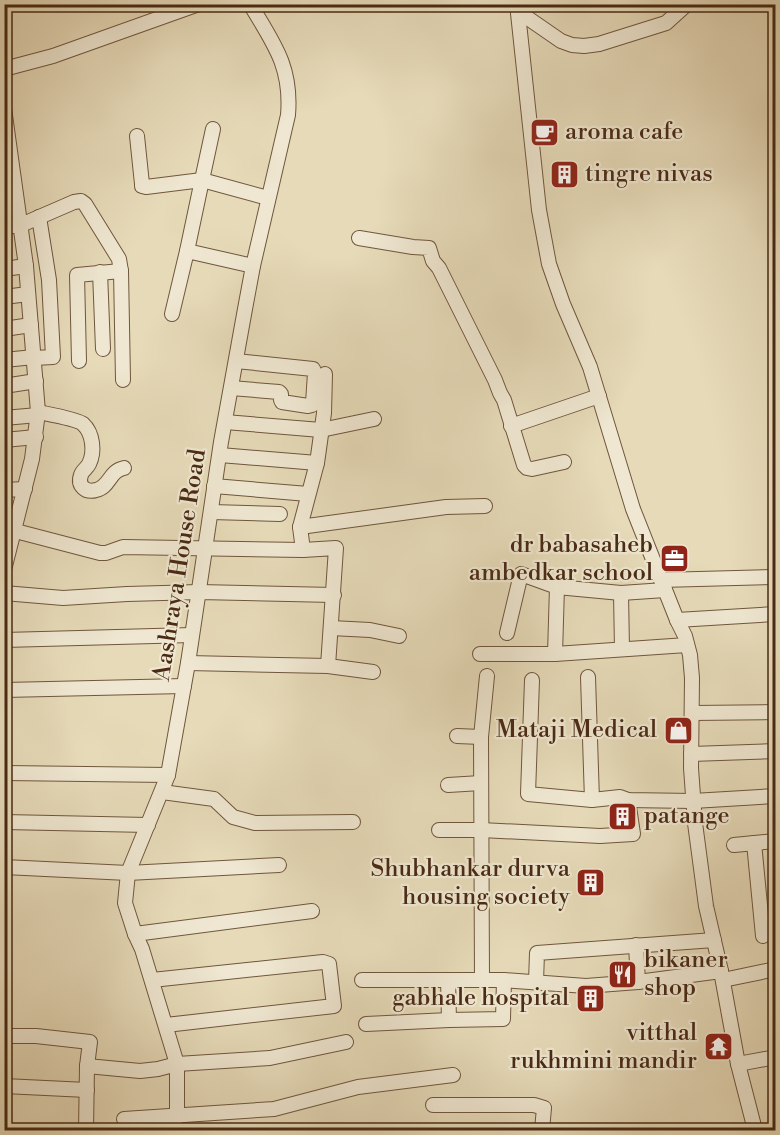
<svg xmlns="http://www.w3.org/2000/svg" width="780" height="1135" font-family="'Libre Bodoni',serif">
<rect width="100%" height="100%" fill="#e6dab8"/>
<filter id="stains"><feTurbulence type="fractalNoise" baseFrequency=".00333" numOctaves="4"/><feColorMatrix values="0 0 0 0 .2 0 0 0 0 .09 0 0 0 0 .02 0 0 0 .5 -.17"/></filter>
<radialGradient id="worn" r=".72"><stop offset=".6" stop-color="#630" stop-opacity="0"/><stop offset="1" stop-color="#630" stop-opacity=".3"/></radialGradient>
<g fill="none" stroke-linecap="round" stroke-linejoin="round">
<defs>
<g id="minor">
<path d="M 517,4 L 539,210 L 549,264 L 563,304 L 590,367 L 633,509 L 677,620 L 685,636 L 690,655 L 692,678 L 691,768 L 695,823 L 706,906 L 721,971 L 738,1064 L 755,1130"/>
<path d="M 519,12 L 561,41 L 572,45 L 584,46 L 599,44 L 666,23 L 687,4"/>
<path d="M 4,69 L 53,56 L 199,4"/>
<path d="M 4,108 L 26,266 L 38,412 L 32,459 L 4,570"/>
<path d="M 137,136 L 142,184 L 142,186 L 146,187 L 202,180 L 213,129"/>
<path d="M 4,227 L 21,225 L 74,202 L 81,201 L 85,204 L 119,259 L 121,271 L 123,380"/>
<path d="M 359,238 L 413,247 L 429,248 L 433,261 L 439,268 L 495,380 L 500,393 L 504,400 L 524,465 L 527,468 L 532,469 L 564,462"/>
<path d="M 187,251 L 202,180 L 268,198"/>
<path d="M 4,269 L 26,266"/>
<path d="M 100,272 L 103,349"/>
<path d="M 4,297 L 28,294"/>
<path d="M 172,314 L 187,251 L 253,266"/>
<path d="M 4,329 L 31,325"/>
<path d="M 34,358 L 53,357 L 49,280 L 39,217"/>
<path d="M 4,360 L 34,357"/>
<path d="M 79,361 L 77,275 L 121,271"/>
<path d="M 4,386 L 36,381"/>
<path d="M 231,388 L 279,392 L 281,394 L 281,400 L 282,402 L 308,406 L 312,405 L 313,403 L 315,373 L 313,369 L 236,361"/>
<path d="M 38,412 C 47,414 77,419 83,424 C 93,433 95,452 89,464 C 87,468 82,471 81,475 C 77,486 86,493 96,490 C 110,487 109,471 124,468"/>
<path d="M 4,418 L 38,415"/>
<path d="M 225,422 L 321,430 L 374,419"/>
<path d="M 511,426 L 599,396"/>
<path d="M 4,440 L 36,437"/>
<path d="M 220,455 L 317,463"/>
<path d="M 214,486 L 308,494"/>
<path d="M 4,490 L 25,489"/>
<path d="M 211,512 L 280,514"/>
<path d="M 300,527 L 446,507 L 485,506"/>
<path d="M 4,528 L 100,553 L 106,553 L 123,547 L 303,550 L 336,548 L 328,666"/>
<path d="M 303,550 L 300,527 L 317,463 L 319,449 L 324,413 L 325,374"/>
<path d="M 661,580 L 776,577"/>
<path d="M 4,593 L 63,598 L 127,594 L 199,592 L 334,595"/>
<path d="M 621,593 L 622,649"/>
<path d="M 677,620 L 776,614"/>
<path d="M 331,628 L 370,630 L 399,636"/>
<path d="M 507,633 L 521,574 L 557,587 L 621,593 L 665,590"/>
<path d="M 4,640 L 192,635"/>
<path d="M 480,654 L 555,654 L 687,645"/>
<path d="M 555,654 L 557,587"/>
<path d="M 188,663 L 328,666 L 373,672"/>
<path d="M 588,677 L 592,800"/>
<path d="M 532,680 L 528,794 L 592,800 L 620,797 L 628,800 L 693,801 L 776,796"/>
<path d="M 4,690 L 184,686"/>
<path d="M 692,713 L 776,712"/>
<path d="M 457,736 L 481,737"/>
<path d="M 691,754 L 776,751"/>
<path d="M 4,773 L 168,775"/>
<path d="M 448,785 L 481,783"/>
<path d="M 162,792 L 214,799 L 233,817 L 255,823 L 353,822"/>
<path d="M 4,822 L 148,825"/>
<path d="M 439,830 L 481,830 L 600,836 L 633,834 L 628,800"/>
<path d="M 754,843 L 763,936"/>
<path d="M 734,845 L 776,841"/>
<path d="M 4,867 L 128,873 L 279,865"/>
<path d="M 135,934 L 312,911"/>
<path d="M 636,945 L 638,982"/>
<path d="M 152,980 L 323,962 L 329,964 L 334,1006 L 166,1025"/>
<path d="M 362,980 L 503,980 L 586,986 L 638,982 L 721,971"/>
<path d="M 448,980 L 449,1020"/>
<path d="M 482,980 L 481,737 L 487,676"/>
<path d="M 723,980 L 776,969"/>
<path d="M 536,982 L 537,953 L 714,940"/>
<path d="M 366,1024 L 449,1020 L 503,1019 L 504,980"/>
<path d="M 4,1036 L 36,1036 L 90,1042 L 87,1066 L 86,1130"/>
<path d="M 738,1064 L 776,1057"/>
<path d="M 87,1066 L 140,1071 L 158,1069 L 177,1064 L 270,1058 L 346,1042"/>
<path d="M 4,1086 L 87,1090"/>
<path d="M 433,1105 L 534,1105 L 544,1108 L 542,1130"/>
<path d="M 124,1119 L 274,1109 L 358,1087 L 453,1075"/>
<path d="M 171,1130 L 177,1116 L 177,1064 L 142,949 L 135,934 L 125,903 L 128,873 L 168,775 L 188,663 L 221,442 L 245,309 L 253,266 L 288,115 C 292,67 274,44 250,4"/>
</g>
</defs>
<use href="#minor" stroke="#70563d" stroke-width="16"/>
<use href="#minor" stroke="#efe7d1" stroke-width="14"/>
</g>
<defs>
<symbol id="cafe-square" viewBox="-11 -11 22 22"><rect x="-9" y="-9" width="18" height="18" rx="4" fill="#8f2418" stroke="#efe7d1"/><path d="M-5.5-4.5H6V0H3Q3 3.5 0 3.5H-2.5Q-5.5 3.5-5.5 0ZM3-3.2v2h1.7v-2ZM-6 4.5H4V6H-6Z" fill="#fff"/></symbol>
<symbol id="building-square" viewBox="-11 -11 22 22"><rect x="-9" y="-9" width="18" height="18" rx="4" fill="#8f2418" stroke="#efe7d1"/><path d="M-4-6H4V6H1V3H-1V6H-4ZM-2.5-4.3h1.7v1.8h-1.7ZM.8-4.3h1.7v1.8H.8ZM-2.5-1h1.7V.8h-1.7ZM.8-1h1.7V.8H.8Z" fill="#fff"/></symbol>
<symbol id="office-square" viewBox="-11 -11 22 22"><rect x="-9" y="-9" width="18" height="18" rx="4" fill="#8f2418" stroke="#efe7d1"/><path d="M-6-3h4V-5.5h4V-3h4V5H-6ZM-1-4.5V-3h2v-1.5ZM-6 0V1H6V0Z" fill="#fff"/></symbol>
<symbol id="shop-square" viewBox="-11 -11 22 22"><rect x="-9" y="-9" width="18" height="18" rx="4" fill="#8f2418" stroke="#efe7d1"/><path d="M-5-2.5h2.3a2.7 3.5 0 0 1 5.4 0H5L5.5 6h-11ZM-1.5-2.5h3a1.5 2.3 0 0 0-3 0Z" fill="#fff"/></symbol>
<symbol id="restaurant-square" viewBox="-11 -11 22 22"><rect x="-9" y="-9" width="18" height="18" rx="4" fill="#8f2418" stroke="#efe7d1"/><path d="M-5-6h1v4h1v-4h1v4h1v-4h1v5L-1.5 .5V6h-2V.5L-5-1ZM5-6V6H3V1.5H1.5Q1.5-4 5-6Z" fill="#fff"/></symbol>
<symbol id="temple-square" viewBox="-11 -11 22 22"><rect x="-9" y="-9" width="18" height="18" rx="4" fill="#8f2418" stroke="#efe7d1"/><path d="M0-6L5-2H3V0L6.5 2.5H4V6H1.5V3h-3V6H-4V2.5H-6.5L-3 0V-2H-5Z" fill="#fff"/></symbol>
</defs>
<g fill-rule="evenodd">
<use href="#cafe-square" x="528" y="116" width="33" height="33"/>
<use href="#building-square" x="548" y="158" width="33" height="33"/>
<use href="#office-square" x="658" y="542" width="33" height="33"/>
<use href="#shop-square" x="662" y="714" width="33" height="33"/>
<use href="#building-square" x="606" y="800" width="33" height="33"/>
<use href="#building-square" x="574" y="866" width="33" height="33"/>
<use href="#restaurant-square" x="606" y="958" width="33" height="33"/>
<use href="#building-square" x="574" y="982" width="33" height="33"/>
<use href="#temple-square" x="702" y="1030" width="33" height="33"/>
</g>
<g text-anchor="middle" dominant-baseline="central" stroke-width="4.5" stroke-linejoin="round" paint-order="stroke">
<g font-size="24" fill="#492a14" stroke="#efe7d1" text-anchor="end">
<text x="565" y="132" text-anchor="start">aroma cafe</text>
<text x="585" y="174" text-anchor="start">tingre nivas</text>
<text x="653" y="545">dr babasaheb<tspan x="653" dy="28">ambedkar school</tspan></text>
<text x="657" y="730">Mataji Medical</text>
<text x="644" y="816" text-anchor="start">patange</text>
<text x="570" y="869">Shubhankar durva<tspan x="570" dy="28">housing society</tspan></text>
<text x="644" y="960" text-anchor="start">bikaner<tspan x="644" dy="28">shop</tspan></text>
<text x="569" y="998">gabhale hospital</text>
<text x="697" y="1033">vitthal<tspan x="697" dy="28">rukhmini mandir</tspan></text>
</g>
<g font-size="24" fill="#492a14" stroke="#efe7d1">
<text transform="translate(180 565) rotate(-81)">Aashraya House Road</text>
</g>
</g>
<rect width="780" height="1135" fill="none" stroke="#e6dab8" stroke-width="24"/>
<rect x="6" y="6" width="768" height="1123" fill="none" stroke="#492a14" stroke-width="3"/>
<rect x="12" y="12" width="756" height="1111" fill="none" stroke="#492a14" stroke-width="1.5"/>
<rect width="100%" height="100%" filter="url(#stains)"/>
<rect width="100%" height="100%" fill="url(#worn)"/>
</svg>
